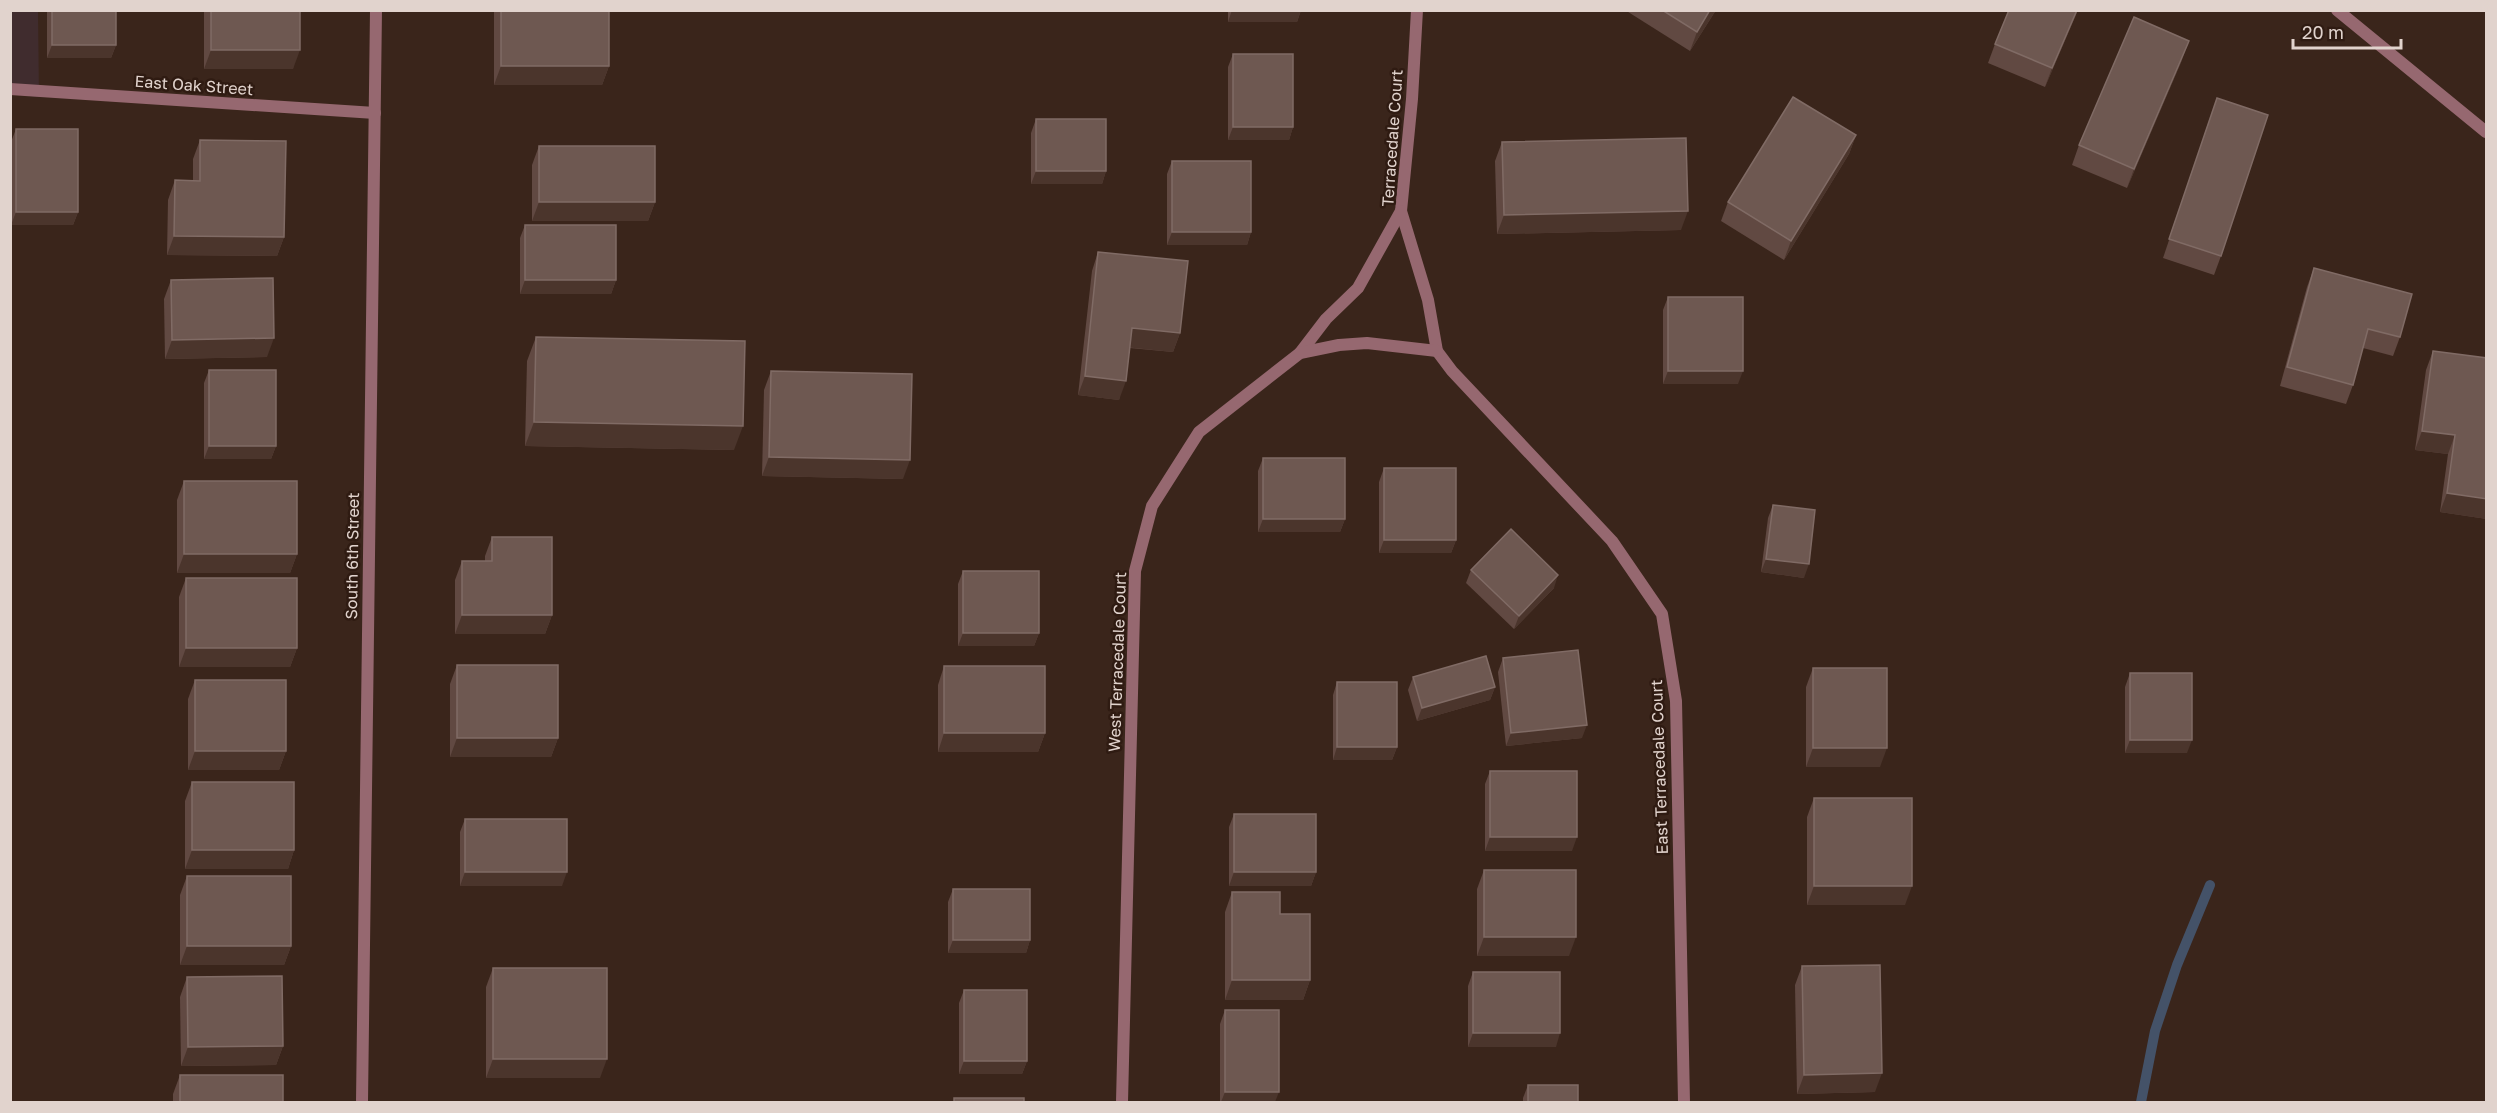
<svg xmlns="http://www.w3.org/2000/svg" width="2497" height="1113" font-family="'Golos Text',sans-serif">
<rect width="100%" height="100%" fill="#3a251b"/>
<path fill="#402c2e" d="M 10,11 L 38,11 L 39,97 L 11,94 Z"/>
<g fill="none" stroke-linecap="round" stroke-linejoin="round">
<path stroke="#445268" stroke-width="10" d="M 2141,1102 L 2155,1031 L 2177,965 L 2210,885"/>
<g stroke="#966870" stroke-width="12">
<path d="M 1417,10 L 1412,99 L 1401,211 L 1428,300 L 1437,351 L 1452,371 L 1612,541 L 1662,614 L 1676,701 L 1684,1102"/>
<path d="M 2337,10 L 2486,132"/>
<path d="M 10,89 L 375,113"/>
<path d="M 1300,353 L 1326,319 L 1358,288 L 1401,211"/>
<path d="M 362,1102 L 376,10"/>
<path d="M 1122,1102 L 1135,571 L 1152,506 L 1199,432 L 1300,353 L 1339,345 L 1367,343 L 1437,351"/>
</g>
</g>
<g fill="#614942">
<path d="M 47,10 L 116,10 L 116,45 L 111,58 L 47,58 Z"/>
<path d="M 204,10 L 300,10 L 293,69 L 204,69 Z"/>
<path d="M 494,10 L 609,10 L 609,66 L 602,85 L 494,85 Z"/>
<path d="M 1228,10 L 1301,10 L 1297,22 L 1228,22 Z"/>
<path d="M 1625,10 L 1716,10 L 1690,51 Z"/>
<path d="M 2009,10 L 2078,10 L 2045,87 L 1988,63 L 1995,44 Z"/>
<path d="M 1233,54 L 1293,127 L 1289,140 L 1228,140 L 1228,67 Z"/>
<path d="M 2182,60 L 2127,188 L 2072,165 L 2079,145 Z"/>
<path d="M 2217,98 L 2221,256 L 2214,275 L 2163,258 Z"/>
<path d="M 1036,119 L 1106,171 L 1102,184 L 1031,184 L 1031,133 Z"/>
<path d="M 16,129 L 78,212 L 73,225 L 11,225 L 11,142 Z"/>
<path d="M 1856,135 L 1849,154 L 1784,260 L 1721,221 L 1728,202 Z"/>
<path d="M 200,140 L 284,237 L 277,256 L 167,255 L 168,200 L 175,180 L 193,181 L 193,159 Z"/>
<path d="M 1502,142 L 1681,230 L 1497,234 L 1495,161 Z"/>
<path d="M 539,146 L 655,202 L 648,221 L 532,221 L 532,165 Z"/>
<path d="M 1172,161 L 1251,232 L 1247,245 L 1167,245 L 1167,174 Z"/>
<path d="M 525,225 L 616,280 L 611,294 L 520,294 L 520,238 Z"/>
<path d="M 1098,252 L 1180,333 L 1173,352 L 1130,348 L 1119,400 L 1078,395 L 1092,271 Z"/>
<path d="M 2314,268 L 2400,337 L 2393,356 L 2363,348 L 2353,385 L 2346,404 L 2280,386 L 2307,287 Z"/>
<path d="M 171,280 L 267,357 L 165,359 L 164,299 Z"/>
<path d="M 1668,297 L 1738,384 L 1663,384 L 1663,310 Z"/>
<path d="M 536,337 L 734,450 L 525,446 L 527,361 Z"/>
<path d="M 2433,351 L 2487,358 L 2487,519 L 2440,512 L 2448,454 L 2415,450 L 2426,370 Z"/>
<path d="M 209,370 L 276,446 L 271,459 L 204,459 L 204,383 Z"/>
<path d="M 771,371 L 903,479 L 762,476 L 764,390 Z"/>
<path d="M 1263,458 L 1345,519 L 1340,532 L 1258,532 L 1258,471 Z"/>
<path d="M 1384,468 L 1456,540 L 1451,553 L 1379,553 L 1379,482 Z"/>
<path d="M 184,481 L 297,554 L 290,573 L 177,573 L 177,500 Z"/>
<path d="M 1773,505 L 1804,578 L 1761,572 L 1768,518 Z"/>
<path d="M 492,537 L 552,615 L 545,634 L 455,634 L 455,580 L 462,561 L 485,561 L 485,556 Z"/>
<path d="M 1471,570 L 1554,588 L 1514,629 L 1466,583 Z"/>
<path d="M 963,571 L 1039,633 L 1034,646 L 958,646 L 958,584 Z"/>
<path d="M 186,578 L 297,648 L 290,667 L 179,667 L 179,597 Z"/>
<path d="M 1503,658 L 1582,738 L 1506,746 L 1498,672 Z"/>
<path d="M 457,665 L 558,738 L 551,757 L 450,757 L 450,684 Z"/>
<path d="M 944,666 L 1045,733 L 1038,752 L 938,752 L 938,685 Z"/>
<path d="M 1813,668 L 1880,767 L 1806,767 L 1806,687 Z"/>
<path d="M 2130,673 L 2187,753 L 2125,753 L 2125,687 Z"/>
<path d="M 1413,677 L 1495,687 L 1490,700 L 1417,721 L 1408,690 Z"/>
<path d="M 195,680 L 286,751 L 279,770 L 188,770 L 188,699 Z"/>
<path d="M 1337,682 L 1397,747 L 1392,760 L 1333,760 L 1333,695 Z"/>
<path d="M 1490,771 L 1572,851 L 1485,851 L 1485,784 Z"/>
<path d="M 192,782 L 294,850 L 288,869 L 185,869 L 185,801 Z"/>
<path d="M 1814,798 L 1905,905 L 1807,905 L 1807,817 Z"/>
<path d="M 1234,814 L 1316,872 L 1311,886 L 1229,886 L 1229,827 Z"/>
<path d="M 465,819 L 562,886 L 460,886 L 460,832 Z"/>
<path d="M 1484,870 L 1569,956 L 1477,956 L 1477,889 Z"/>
<path d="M 187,876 L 291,946 L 284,965 L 180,965 L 180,895 Z"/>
<path d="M 953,889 L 1030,940 L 1026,953 L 948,953 L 948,902 Z"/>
<path d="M 1232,892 L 1280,914 L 1310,980 L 1303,1000 L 1225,1000 L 1225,912 Z"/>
<path d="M 1802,966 L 1875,1092 L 1797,1094 L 1795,985 Z"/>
<path d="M 493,968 L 600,1078 L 486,1078 L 486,987 Z"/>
<path d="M 1473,972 L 1556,1047 L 1468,1047 L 1468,986 Z"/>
<path d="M 187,977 L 283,1046 L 276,1065 L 181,1066 L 180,997 Z"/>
<path d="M 964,990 L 1027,1061 L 1022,1074 L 959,1074 L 959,1003 Z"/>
<path d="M 1225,1010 L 1275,1102 L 1220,1102 L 1220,1024 Z"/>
<path d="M 180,1075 L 283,1102 L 173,1102 L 173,1094 Z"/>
<path d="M 1528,1085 L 1578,1102 L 1523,1102 L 1523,1098 Z"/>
</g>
<g fill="#4b352c">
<path d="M 1232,10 L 1301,10 L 1297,22 L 1228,22 Z"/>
<path d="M 1710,10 L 1716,10 L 1690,51 L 1697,32 Z"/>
<path d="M 2077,10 L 2078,10 L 2045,87 L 2052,68 Z"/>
<path d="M 2189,41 L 2182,60 L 2127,188 L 2134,169 Z"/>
<path d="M 52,45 L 116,45 L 111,58 L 47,58 Z"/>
<path d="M 211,50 L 300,50 L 293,69 L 204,69 Z"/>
<path d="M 501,66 L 609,66 L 602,85 L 494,85 Z"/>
<path d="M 1233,127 L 1293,127 L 1289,140 L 1228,140 Z"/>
<path d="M 1856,135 L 1849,154 L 1784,260 L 1791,241 Z"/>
<path d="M 1036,171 L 1106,171 L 1102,184 L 1031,184 Z"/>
<path d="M 539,202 L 655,202 L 648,221 L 532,221 Z"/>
<path d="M 1688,211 L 1681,230 L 1497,234 L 1504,215 Z"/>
<path d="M 16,212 L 78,212 L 73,225 L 11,225 Z"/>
<path d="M 1172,232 L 1251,232 L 1247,245 L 1167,245 Z"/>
<path d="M 174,236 L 284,237 L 277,256 L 167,255 Z"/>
<path d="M 525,280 L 616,280 L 611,294 L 520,294 Z"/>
<path d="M 1132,328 L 1180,333 L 1173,352 L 1125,347 Z"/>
<path d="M 274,338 L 267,357 L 165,359 L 172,340 Z"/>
<path d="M 1668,371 L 1743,371 L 1738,384 L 1663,384 Z"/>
<path d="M 1085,376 L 1126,381 L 1119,400 L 1078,395 Z"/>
<path d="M 534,422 L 743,426 L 734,450 L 525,446 Z"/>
<path d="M 2422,431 L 2455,435 L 2448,454 L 2415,450 Z"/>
<path d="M 209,446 L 276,446 L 271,459 L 204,459 Z"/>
<path d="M 769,457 L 910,460 L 903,479 L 762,476 Z"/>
<path d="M 2447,493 L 2487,499 L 2487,519 L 2440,512 Z"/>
<path d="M 1263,519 L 1345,519 L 1340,532 L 1258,532 Z"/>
<path d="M 1384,540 L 1456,540 L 1451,553 L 1379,553 Z"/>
<path d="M 184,554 L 297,554 L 290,573 L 177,573 Z"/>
<path d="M 1766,559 L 1809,564 L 1804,578 L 1761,572 Z"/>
<path d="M 1558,575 L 1554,588 L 1514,629 L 1519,616 Z"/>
<path d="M 462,615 L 552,615 L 545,634 L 455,634 Z"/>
<path d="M 963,633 L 1039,633 L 1034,646 L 958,646 Z"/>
<path d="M 186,648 L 297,648 L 290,667 L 179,667 Z"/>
<path d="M 1495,687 L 1490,700 L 1417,721 L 1422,708 Z"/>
<path d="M 1587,725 L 1582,738 L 1506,746 L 1511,733 Z"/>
<path d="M 944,733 L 1045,733 L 1038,752 L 938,752 Z"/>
<path d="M 457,738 L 558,738 L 551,757 L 450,757 Z"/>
<path d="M 2130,740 L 2192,740 L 2187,753 L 2125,753 Z"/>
<path d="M 1337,747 L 1397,747 L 1392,760 L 1333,760 Z"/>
<path d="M 1813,748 L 1887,748 L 1880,767 L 1806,767 Z"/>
<path d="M 195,751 L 286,751 L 279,770 L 188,770 Z"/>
<path d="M 1490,837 L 1577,837 L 1572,851 L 1485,851 Z"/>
<path d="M 192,850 L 294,850 L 288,869 L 185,869 Z"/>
<path d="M 465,872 L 567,872 L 562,886 L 460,886 Z"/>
<path d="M 1234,872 L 1316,872 L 1311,886 L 1229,886 Z"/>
<path d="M 1814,886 L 1912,886 L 1905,905 L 1807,905 Z"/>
<path d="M 1484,937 L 1576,937 L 1569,956 L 1477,956 Z"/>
<path d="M 953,940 L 1030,940 L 1026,953 L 948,953 Z"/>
<path d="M 187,946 L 291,946 L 284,965 L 180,965 Z"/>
<path d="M 1232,980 L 1310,980 L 1303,1000 L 1225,1000 Z"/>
<path d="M 1473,1033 L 1560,1033 L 1556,1047 L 1468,1047 Z"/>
<path d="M 283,1046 L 276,1065 L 181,1066 L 188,1047 Z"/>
<path d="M 493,1059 L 607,1059 L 600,1078 L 486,1078 Z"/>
<path d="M 964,1061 L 1027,1061 L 1022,1074 L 959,1074 Z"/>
<path d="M 1882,1073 L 1875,1092 L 1797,1094 L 1804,1075 Z"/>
<path d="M 1225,1092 L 1279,1092 L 1275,1102 L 1221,1102 Z"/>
</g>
<g fill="#6e5851" stroke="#806b65" stroke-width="1.5">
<rect x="52" y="10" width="64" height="35"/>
<rect x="211" y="10" width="89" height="40"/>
<rect x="501" y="10" width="108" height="56"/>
<path d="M 1662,10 L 1710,10 L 1697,32 Z"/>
<path d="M 2009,10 L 2077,10 L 2052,68 L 1995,44 Z"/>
<path d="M 2134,17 L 2189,41 L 2134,169 L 2079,145 Z"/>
<rect x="1233" y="54" width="60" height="73"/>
<path d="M 1793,97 L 1856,135 L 1791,241 L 1728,202 Z"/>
<path d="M 2217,98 L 2268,115 L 2221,256 L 2169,239 Z"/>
<rect x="1036" y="119" width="70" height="52"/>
<rect x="16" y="129" width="62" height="83"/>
<path d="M 1686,138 L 1688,211 L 1504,215 L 1502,142 Z"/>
<path d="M 200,140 L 286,141 L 284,237 L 174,236 L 175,180 L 200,181 Z"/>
<rect x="539" y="146" width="116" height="56"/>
<rect x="1172" y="161" width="79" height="71"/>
<rect x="525" y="225" width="91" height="55"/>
<path d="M 1098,252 L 1188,261 L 1180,333 L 1132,328 L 1126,381 L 1085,376 Z"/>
<path d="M 2314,268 L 2412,294 L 2400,337 L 2368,329 L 2353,385 L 2287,367 Z"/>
<path d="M 273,278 L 274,338 L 172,340 L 171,280 Z"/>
<rect x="1668" y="297" width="75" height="74"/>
<path d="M 536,337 L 745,341 L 743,426 L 534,422 Z"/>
<path d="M 2433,351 L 2487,358 L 2487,499 L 2447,493 L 2455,435 L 2422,431 Z"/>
<rect x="209" y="370" width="67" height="76"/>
<path d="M 771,371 L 912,374 L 910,460 L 769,457 Z"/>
<rect x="1263" y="458" width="82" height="61"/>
<rect x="1384" y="468" width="72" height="72"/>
<rect x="184" y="481" width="113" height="73"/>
<path d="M 1773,505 L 1815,510 L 1809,564 L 1766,559 Z"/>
<path d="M 1511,529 L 1558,575 L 1519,616 L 1471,570 Z"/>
<path d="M 492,537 L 552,537 L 552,615 L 462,615 L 462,561 L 492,561 Z"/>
<rect x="963" y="571" width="76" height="62"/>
<rect x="186" y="578" width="111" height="70"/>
<path d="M 1578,650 L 1587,725 L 1511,733 L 1503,658 Z"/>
<path d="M 1486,656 L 1495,687 L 1422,708 L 1413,677 Z"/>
<rect x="457" y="665" width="101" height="73"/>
<rect x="944" y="666" width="101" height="67"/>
<rect x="1813" y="668" width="74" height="80"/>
<rect x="2130" y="673" width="62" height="67"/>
<rect x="195" y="680" width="91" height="71"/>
<rect x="1337" y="682" width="60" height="65"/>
<rect x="1490" y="771" width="87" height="66"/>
<rect x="192" y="782" width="102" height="68"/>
<rect x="1814" y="798" width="98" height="88"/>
<rect x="1234" y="814" width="82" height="58"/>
<rect x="465" y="819" width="102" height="53"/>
<rect x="1484" y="870" width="92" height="67"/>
<rect x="187" y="876" width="104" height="70"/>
<rect x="953" y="889" width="77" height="51"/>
<path d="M 1232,892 L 1280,892 L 1280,914 L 1310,914 L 1310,980 L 1232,980 Z"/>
<path d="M 1880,965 L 1882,1073 L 1804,1075 L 1802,966 Z"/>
<rect x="493" y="968" width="114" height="91"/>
<rect x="1473" y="972" width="87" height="61"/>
<path d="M 282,976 L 283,1046 L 188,1047 L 187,977 Z"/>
<rect x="964" y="990" width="63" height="71"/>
<rect x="1225" y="1010" width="54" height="82"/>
<rect x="180" y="1075" width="103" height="27"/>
<rect x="1528" y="1085" width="50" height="17"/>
<rect x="954" y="1098" width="70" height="4"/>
</g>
<g text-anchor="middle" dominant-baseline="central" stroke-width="5" stroke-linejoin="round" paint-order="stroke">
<g font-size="16" fill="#e1d3cd" stroke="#2f1b12">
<text transform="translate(194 85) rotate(4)">East Oak Street</text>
<text transform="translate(1392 138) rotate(-86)">Terracedale Court</text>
<text transform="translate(352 556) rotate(-89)">South 6th Street</text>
<text transform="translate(1117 662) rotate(-88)">West Terracedale Court</text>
<text transform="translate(1659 767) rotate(-92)">East Terracedale Court</text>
</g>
</g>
<rect width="2497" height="1113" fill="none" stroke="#e1d3cd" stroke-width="24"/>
<path d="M2293 39v9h108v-9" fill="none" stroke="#e1d3cd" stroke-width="3"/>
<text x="2302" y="39" font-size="18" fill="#e1d3cd" stroke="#2f1b12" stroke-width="4.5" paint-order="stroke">20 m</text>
</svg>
